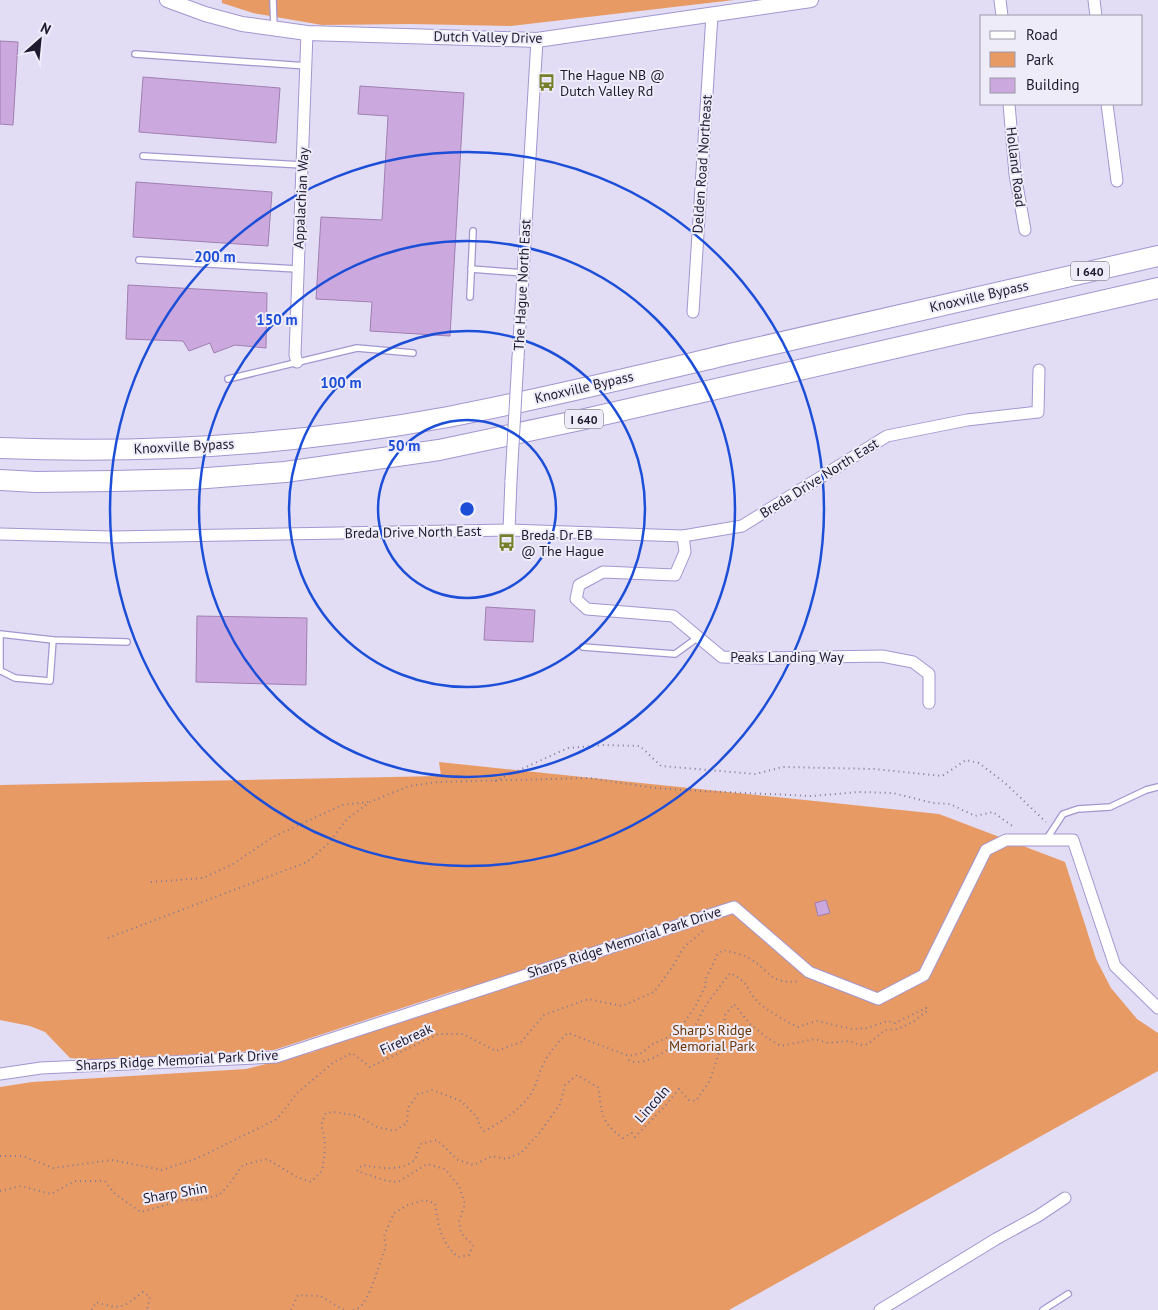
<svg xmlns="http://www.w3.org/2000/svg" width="1158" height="1310" font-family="'PT Sans',sans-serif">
<rect width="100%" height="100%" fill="#e2ddf5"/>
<g fill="#e89a64">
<path d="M 222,0 L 734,0 L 511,26 L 411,24 L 322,25 L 253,13 L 222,3 Z"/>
<path d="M 439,762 L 939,814 L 1065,862 L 1096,959 L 1111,988 L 1137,1019 L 1158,1033 L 1158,1071 L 729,1310 L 0,1310 L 0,1087 L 32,1082 L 246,1069 L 313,1052 L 463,988 L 274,1050 L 94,1060 L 70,1058 L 45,1032 L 30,1026 L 0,1020 L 0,785 L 441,776 Z"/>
</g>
<g fill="#cba8dd" stroke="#a07fb1">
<path d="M 0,41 L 18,42 L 13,125 L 0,124 Z"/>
<path d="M 143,77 L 280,88 L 276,143 L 139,132 Z"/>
<path d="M 360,86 L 464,93 L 450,336 L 370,331 L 372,302 L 316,299 L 321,217 L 382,220 L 388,116 L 358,114 Z"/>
<path d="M 136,182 L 272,192 L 268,246 L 133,237 Z"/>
<path d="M 128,285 L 267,293 L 266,348 L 235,345 L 214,353 L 210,343 L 189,351 L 183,341 L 126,339 Z"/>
<path d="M 486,607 L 535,610 L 533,642 L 484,640 Z"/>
<path d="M 197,616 L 307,618 L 306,685 L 196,682 Z"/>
<path d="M 826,900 L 830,913 L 818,916 L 815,903 Z"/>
</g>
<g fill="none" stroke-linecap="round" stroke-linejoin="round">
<defs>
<g id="service">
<path d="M 273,0 L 274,28"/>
<path d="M 135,54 L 307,66"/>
<path d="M 143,156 L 302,165"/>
<path d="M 139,260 L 297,269"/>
<path d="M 471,269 L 523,273"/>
<path d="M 470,297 L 473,231"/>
<path d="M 228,379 L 357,348 L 413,353"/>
<path d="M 0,634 L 53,640 L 127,642"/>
<path d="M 0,637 L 0,671"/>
<path d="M 583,647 L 675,654 L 697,638"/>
<path d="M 1,671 L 15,678 L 50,681 L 53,640"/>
<path d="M 1046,840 L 1063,814 L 1078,809 L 1110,807 L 1146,790 L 1158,787"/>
<path d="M 1043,1310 L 1068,1294"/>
</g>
<g id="minor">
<path d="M 1000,0 L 1002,16"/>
<path d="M 1094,0 L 1096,16"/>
<path d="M 1009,104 L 1015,174 L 1025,230"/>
<path d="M 1107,104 L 1117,181"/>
<path d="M 693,312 L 712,15"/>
<path d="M 518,358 L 537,40"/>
<path d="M 297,362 L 295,355 L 307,33"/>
<path d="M 509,530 L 511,480"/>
<path d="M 0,534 L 112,537 L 509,530 L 683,536 L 742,526 L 887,436 L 967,420 L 1038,412 L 1039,370"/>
<path d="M 683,536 L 685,552 L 675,575 L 603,572 L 579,585 L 576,599 L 587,609 L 673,616 L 722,657 L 759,658 L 882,656 L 913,662 L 929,674 L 929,703"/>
<path d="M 0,1074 L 41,1068 L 276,1057 L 734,907 L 809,972 L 878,999 L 924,975 L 986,850 L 1006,840 L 1073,840 L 1115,966 L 1158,1008"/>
<path d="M 880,1310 L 996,1239 L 1038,1216 L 1065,1198"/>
</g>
<path id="tertiary" d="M 167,0 L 205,14 L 242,24 L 307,33 L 537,40 L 811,0"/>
<g id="motorway">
<path d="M 0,448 C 149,454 302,444 448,417 C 547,398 645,374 743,351 C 881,319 1019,287 1158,256"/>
<path d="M 0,480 L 36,482 L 113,481 L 194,479 L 285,472 L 439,450 L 585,419 L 1158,288"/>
</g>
</defs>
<use href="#service" stroke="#a396cf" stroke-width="8"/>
<use href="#minor" stroke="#a396cf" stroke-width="13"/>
<use href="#tertiary" stroke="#a396cf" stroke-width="16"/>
<use href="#motorway" stroke="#a396cf" stroke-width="22"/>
<g stroke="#807b92" stroke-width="2" stroke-dasharray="1 4" stroke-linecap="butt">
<path d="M 495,781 L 568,748 L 604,745 L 640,746 L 661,766 L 755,774 L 783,767 L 874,769 L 942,776 L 966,760 L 979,763 L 1005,783 L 1046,822"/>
<path d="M 151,882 L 203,878 L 233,864 L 273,837 L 342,805 L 368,802"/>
<path d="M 108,938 L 307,862 L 329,843 L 347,819 L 370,802 L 409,786 L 438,782 L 589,778 L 655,788 L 701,791 L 812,796 L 859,792 L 893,793 L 933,803 L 950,804 L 975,816 L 993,812 L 1015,828"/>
<path d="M 0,1156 L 23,1156 L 53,1168 L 112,1160 L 162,1170 L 198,1158 L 277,1119 L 297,1093 L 334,1062 L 352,1053 L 370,1067 L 438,1034 L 463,1034 L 496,1051 L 521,1042 L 544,1015 L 588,999 L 622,1006 L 654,992 L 673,966 L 684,947 L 704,930"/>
<path d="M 0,1191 L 21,1186 L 51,1194 L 75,1181 L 105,1181 L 115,1194 L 141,1212 L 183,1200 L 199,1200 L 219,1195 L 227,1187 L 243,1165 L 267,1159 L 297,1177 L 311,1182 L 322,1171 C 325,1155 327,1141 321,1125 L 326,1113 L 336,1112 L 358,1116 L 377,1127 L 394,1131 L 407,1123 L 408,1108 L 418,1094 L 432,1090 L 461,1101 L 477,1117 L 481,1129 L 484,1131 C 501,1123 522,1108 532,1092 C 537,1084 538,1075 542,1067 C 548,1053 557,1043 568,1033 L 629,1056 L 642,1053 L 651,1045 L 666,1038 L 681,1027 L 695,1007 L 706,985 L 705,980 L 718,954 L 723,950 C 731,952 741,954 749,958 C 771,971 769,985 800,981"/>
<path d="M 92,1310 L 96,1302 C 121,1310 122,1308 143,1292 L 150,1297 L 147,1310"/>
<path d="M 291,1310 L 298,1295 L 320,1296 L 344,1310"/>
<path d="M 353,1310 L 357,1309 L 363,1304 L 371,1289 L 386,1246 L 384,1236 L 394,1213 L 408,1205 L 424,1200 L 435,1203 C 438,1225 441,1243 458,1257 L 469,1255 L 473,1245 L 461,1233 L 459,1221 L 465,1204 L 459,1186 L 445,1169 L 427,1164 L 398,1182 L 387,1181 L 357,1171 L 362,1165 C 381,1168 399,1172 415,1160 L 420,1144 L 437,1140 L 458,1160 L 474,1165 L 492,1156 L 506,1159 L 521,1153 L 541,1131 L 560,1104 L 565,1085 L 577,1075 L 599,1088 C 601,1113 601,1123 623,1138 L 632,1133 L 635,1137 L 665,1106 L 679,1089 L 689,1100 L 696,1101 L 710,1080 L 723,1041 L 725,1015 L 734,1004 L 750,1024 L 769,1039 L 781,1046 L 815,1039 L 828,1043 L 849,1041 L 860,1045 L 868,1044 L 885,1030 L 898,1029 L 913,1022 L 928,1010 L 926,1008 L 895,1023 L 887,1021 L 867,1028 L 852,1029 L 817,1021 L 798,1027 C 787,1022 766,1010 757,1001 C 745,988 749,982 730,973 C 723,983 714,993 707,1004 C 702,1011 699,1020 694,1027 C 685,1040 645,1070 629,1060 L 629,1056"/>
</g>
<use href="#service" stroke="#fff" stroke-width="5.5"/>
<use href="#minor" stroke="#fff" stroke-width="11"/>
<use href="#tertiary" stroke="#fff" stroke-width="14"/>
<use href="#motorway" stroke="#fff" stroke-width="20"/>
<defs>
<path id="minor-bridge" d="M 511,480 L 518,358"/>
</defs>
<use href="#minor-bridge" stroke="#a396cf" stroke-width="13" stroke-linecap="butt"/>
<use href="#minor-bridge" stroke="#fff" stroke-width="11"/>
</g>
<g fill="none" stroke="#1d4ed8" stroke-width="2.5">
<circle cx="467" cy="509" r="89"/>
<circle cx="467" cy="509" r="178"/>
<circle cx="467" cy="509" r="268"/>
<circle cx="467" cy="509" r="357"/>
</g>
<defs>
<symbol id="bus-bare" viewBox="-9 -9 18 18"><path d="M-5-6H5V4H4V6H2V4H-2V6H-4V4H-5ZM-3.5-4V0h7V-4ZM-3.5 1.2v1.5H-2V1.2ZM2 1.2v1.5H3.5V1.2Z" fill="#767e29" stroke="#eeecf8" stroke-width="2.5" paint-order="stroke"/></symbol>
</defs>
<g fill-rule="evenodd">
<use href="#bus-bare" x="534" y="70" width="25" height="25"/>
<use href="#bus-bare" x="494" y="530" width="25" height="25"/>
</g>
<g text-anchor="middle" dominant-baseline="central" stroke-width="4" stroke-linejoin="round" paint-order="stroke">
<g fill="#eeecf8" stroke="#5d596c" stroke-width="1">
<rect x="1071" y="261.5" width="38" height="19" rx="4"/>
<rect x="565" y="409.5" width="38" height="19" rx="4"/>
</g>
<g font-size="12" font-weight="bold" fill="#1f1a30">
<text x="1090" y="271">I 640</text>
<text x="584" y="419">I 640</text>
</g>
<g font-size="14" fill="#1f1a30" stroke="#eeecf8">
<text transform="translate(488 37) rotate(1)">Dutch Valley Drive</text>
<text transform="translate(702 164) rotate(-86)">Delden Road Northeast</text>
<text transform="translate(1016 167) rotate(83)">Holland Road</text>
<text transform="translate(301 198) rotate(-87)">Appalachian Way</text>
<text transform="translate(522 285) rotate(-87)">The Hague North East</text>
<text transform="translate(979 296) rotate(-13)">Knoxville Bypass</text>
<text transform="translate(584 387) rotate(-13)">Knoxville Bypass</text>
<text transform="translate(184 446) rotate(-3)">Knoxville Bypass</text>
<text transform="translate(819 478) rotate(-32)">Breda Drive North East</text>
<text transform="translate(413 532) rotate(-1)">Breda Drive North East</text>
<text x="787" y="657">Peaks Landing Way</text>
<text transform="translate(624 942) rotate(-18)">Sharps Ridge Memorial Park Drive</text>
<text transform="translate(406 1039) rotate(-25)">Firebreak</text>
<text transform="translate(177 1060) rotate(-3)">Sharps Ridge Memorial Park Drive</text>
<text transform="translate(652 1104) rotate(-48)">Lincoln</text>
<text transform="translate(175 1193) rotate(-10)">Sharp Shin</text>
</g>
<g font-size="14" fill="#1f1a30" stroke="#eeecf8" text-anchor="start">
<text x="560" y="75">The Hague NB @<tspan x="560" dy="16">Dutch Valley Rd</tspan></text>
<text x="521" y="535">Breda Dr EB<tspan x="521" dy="16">@ The Hague</tspan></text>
</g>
<g font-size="14" fill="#6a3405" stroke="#eeecf8">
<text x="712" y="1030">Sharp's Ridge<tspan x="712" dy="16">Memorial Park</tspan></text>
</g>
</g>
<circle cx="467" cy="509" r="8" fill="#1d4ed8" stroke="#eeecf8" stroke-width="2.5"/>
<g font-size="15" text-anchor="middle" font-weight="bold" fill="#1d4ed8" stroke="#eeecf8" stroke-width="4" stroke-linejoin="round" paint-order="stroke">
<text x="215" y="262">200 m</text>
<text x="277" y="325">150 m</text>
<text x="341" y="388">100 m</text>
<text x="404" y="451">50 m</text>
</g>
<rect x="980" y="15" width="162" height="90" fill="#eeecf8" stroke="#9b98a8"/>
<rect x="990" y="31" width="25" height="8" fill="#ffffff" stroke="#9b98a8"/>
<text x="1026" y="40" font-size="15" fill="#1f1a30">Road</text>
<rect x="990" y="52" width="25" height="15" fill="#e89a64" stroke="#9b98a8"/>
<text x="1026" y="65" font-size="15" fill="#1f1a30">Park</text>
<rect x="990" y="78" width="25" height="15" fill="#cba8dd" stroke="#9b98a8"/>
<text x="1026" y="90" font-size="15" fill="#1f1a30">Building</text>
<g transform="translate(40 40) rotate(27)" stroke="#eeecf8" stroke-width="4" paint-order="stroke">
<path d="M0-4L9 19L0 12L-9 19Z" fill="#1f1a30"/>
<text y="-8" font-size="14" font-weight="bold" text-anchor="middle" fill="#1f1a30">N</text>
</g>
</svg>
